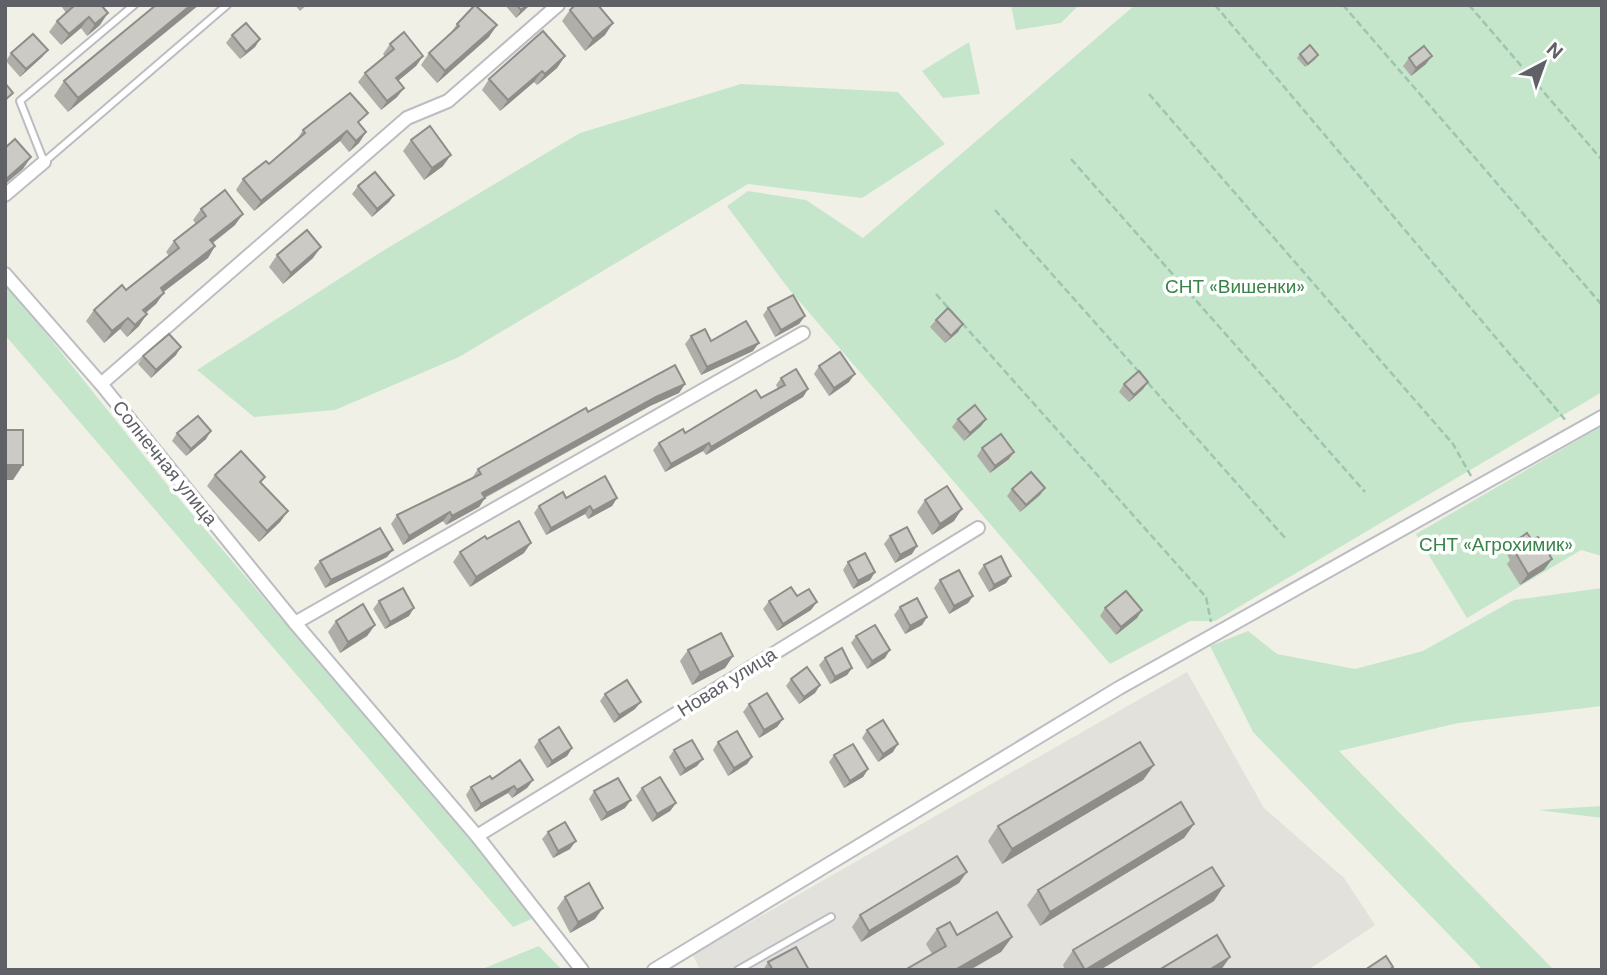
<svg xmlns="http://www.w3.org/2000/svg" width="1607" height="975" font-family="'DM Sans',sans-serif">
<rect width="100%" height="100%" fill="#f0f0e7"/>
<path fill="#e2e1db" d="M 1187,672 L 1264,808 L 1344,878 L 1375,925 L 1308,970 L 700,970 L 693,955 Z"/>
<g fill="#c5e6cb">
<path d="M 1011,5 L 1079,5 L 1061,23 L 1016,30 Z"/>
<path d="M 1135,5 L 1602,5 L 1602,392 L 1215,621 L 1190,621 L 1110,664 L 788,288 L 727,206 L 748,191 L 806,200 L 863,238 Z"/>
<path d="M 969,42 L 980,94 L 943,98 L 922,71 Z"/>
<path d="M 741,84 L 898,92 L 945,144 L 862,198 L 748,184 L 459,357 L 335,410 L 254,417 L 197,370 L 381,252 L 580,133 Z"/>
<path d="M 5,282 L 169,487 L 536,917 L 513,927 L 5,335 Z"/>
<path d="M 1602,426 L 1602,556 L 1581,550 L 1467,618 L 1416,534 Z"/>
<path d="M 1602,588 L 1602,706 L 1458,723 L 1339,751 L 1554,970 L 1483,970 L 1253,732 L 1210,646 L 1248,631 L 1277,654 L 1355,669 L 1423,651 L 1514,600 Z"/>
<path d="M 1602,806 L 1602,818 L 1538,810 Z"/>
<path d="M 539,946 L 562,970 L 480,970 Z"/>
</g>
<g fill="none" stroke-linecap="round" stroke-linejoin="round">
<defs>
<g id="service">
<path d="M 134,5 L 20,101 L 44,162 L 227,5"/>
<path d="M 738,970 L 831,917"/>
</g>
<g id="minor">
<path d="M 558,5 L 448,101 L 407,118 L 101,384 L 295,623 L 477,836 L 582,970"/>
<path d="M 5,195 L 44,162"/>
<path d="M 5,274 L 101,384"/>
<path d="M 295,623 L 803,333"/>
<path d="M 477,836 L 978,528"/>
<path d="M 654,970 L 1119,688 L 1602,417"/>
</g>
</defs>
<use href="#service" stroke="#bcbdc2" stroke-width="10"/>
<use href="#minor" stroke="#bcbdc2" stroke-width="16"/>
<g stroke="#9dc5af" stroke-width="2.5" stroke-dasharray="7 3.5" stroke-linecap="butt">
<path d="M 1215,5 L 1567,422"/>
<path d="M 1343,5 L 1602,305"/>
<path d="M 1469,5 L 1602,160"/>
<path d="M 1601,5 L 1602,7"/>
<path d="M 1149,94 L 1453,444 L 1471,476"/>
<path d="M 1071,159 L 1365,492"/>
<path d="M 995,210 L 1139,372"/>
<path d="M 936,294 L 957,318"/>
<path d="M 962,323 L 1206,597 L 1211,622"/>
<path d="M 1148,383 L 1286,539"/>
</g>
<use href="#service" stroke="#fff" stroke-width="6"/>
<use href="#minor" stroke="#fff" stroke-width="12"/>
</g>
<g fill="#afaea9">
<path d="M 63,5 L 101,5 L 100,25 L 87,36 L 81,28 L 61,45 L 49,32 L 57,21 L 66,13 L 62,7 Z"/>
<path d="M 156,5 L 68,112 L 54,96 L 64,81 Z"/>
<path d="M 295,5 L 307,5 L 300,11 Z"/>
<path d="M 505,5 L 530,5 L 516,18 Z"/>
<path d="M 570,10 L 605,35 L 585,51 L 562,21 Z"/>
<path d="M 457,24 L 489,37 L 437,83 L 421,65 L 429,53 L 449,35 Z"/>
<path d="M 232,35 L 260,39 L 255,47 L 240,59 L 226,43 Z"/>
<path d="M 390,44 L 423,56 L 416,66 L 398,81 L 404,88 L 397,97 L 381,110 L 358,82 L 365,73 L 385,57 L 383,54 Z"/>
<path d="M 48,50 L 42,57 L 20,77 L 6,61 L 11,53 Z"/>
<path d="M 1300,54 L 1316,59 L 1305,67 L 1297,58 Z"/>
<path d="M 565,56 L 557,68 L 537,85 L 534,82 L 500,111 L 482,90 L 489,79 Z"/>
<path d="M 1409,58 L 1426,64 L 1411,76 L 1403,66 Z"/>
<path d="M 360,125 L 366,132 L 359,143 L 349,152 L 340,141 L 254,211 L 236,190 L 243,179 L 269,164 L 296,141 L 303,130 Z"/>
<path d="M 411,140 L 443,166 L 424,180 L 403,151 Z"/>
<path d="M 358,186 L 394,195 L 389,202 L 372,217 L 352,194 Z"/>
<path d="M 201,209 L 235,225 L 213,243 L 215,246 L 208,258 L 163,292 L 156,304 L 146,313 L 139,326 L 127,337 L 120,329 L 104,343 L 86,321 L 94,310 L 126,290 L 169,256 L 166,252 L 174,241 L 196,224 L 193,220 Z"/>
<path d="M 277,255 L 313,258 L 283,284 L 269,267 Z"/>
<path d="M 768,308 L 805,316 L 799,324 L 775,337 L 763,315 Z"/>
<path d="M 936,320 L 958,332 L 945,343 L 930,327 Z"/>
<path d="M 691,336 L 711,341 L 753,351 L 701,375 L 685,344 Z"/>
<path d="M 176,355 L 151,378 L 138,364 L 143,356 Z"/>
<path d="M 819,366 L 849,382 L 829,396 L 814,374 Z"/>
<path d="M 781,378 L 808,389 L 803,397 L 706,455 L 703,451 L 665,472 L 653,450 L 659,443 L 685,433 L 761,398 L 778,389 L 776,385 Z"/>
<path d="M 1148,382 L 1143,389 L 1129,402 L 1119,392 L 1124,384 Z"/>
<path d="M 685,384 L 679,393 L 650,406 L 485,498 L 479,507 L 446,525 L 443,521 L 403,545 L 391,524 L 397,515 L 472,478 L 478,469 L 588,412 Z"/>
<path d="M 958,419 L 986,419 L 981,426 L 964,441 L 952,427 Z"/>
<path d="M 177,433 L 206,439 L 186,456 L 172,441 Z"/>
<path d="M 982,448 L 1009,459 L 990,473 L 977,456 Z"/>
<path d="M 215,475 L 265,477 L 261,483 L 288,511 L 280,522 L 259,542 L 207,486 Z"/>
<path d="M 1012,489 L 1040,495 L 1020,512 L 1007,496 Z"/>
<path d="M 566,498 L 617,498 L 612,506 L 588,519 L 585,514 L 546,535 L 534,513 L 539,506 Z"/>
<path d="M 925,500 L 954,521 L 932,535 L 917,512 Z"/>
<path d="M 890,536 L 912,554 L 895,563 L 884,544 Z"/>
<path d="M 487,539 L 524,553 L 470,587 L 453,562 L 460,552 Z"/>
<path d="M 1532,540 L 1552,559 L 1544,570 L 1520,585 L 1507,564 L 1510,560 L 1506,553 L 1514,542 Z"/>
<path d="M 387,557 L 325,588 L 314,568 L 320,561 Z"/>
<path d="M 848,562 L 875,572 L 870,580 L 853,589 L 843,570 Z"/>
<path d="M 984,565 L 1011,576 L 1006,583 L 989,592 L 978,573 Z"/>
<path d="M 940,580 L 973,596 L 968,603 L 949,614 L 934,588 Z"/>
<path d="M 797,596 L 811,610 L 777,631 L 763,609 L 769,601 Z"/>
<path d="M 379,601 L 409,616 L 385,629 L 373,609 Z"/>
<path d="M 900,607 L 927,617 L 922,625 L 905,634 L 894,615 Z"/>
<path d="M 1105,608 L 1142,610 L 1137,618 L 1116,635 L 1100,616 Z"/>
<path d="M 336,621 L 375,625 L 367,636 L 340,653 L 328,632 Z"/>
<path d="M 856,636 L 885,658 L 867,669 L 851,643 Z"/>
<path d="M 688,650 L 733,656 L 725,668 L 692,685 L 680,661 Z"/>
<path d="M 825,658 L 852,668 L 847,675 L 830,684 L 819,665 Z"/>
<path d="M 791,679 L 820,685 L 815,693 L 799,704 L 786,686 Z"/>
<path d="M 605,694 L 635,709 L 614,723 L 600,701 Z"/>
<path d="M 749,704 L 783,719 L 777,727 L 759,738 L 743,712 Z"/>
<path d="M 867,730 L 893,752 L 878,762 L 862,738 Z"/>
<path d="M 539,740 L 572,748 L 567,756 L 547,768 L 534,747 Z"/>
<path d="M 718,742 L 752,757 L 747,764 L 728,776 L 713,750 Z"/>
<path d="M 674,750 L 697,766 L 680,776 L 669,757 Z"/>
<path d="M 834,755 L 868,769 L 863,777 L 844,788 L 829,762 Z"/>
<path d="M 1154,765 L 1143,780 L 1002,864 L 988,841 L 998,826 Z"/>
<path d="M 492,779 L 533,780 L 527,788 L 512,798 L 508,793 L 475,812 L 466,795 L 471,787 Z"/>
<path d="M 642,788 L 676,803 L 670,811 L 652,822 L 636,796 Z"/>
<path d="M 594,791 L 625,808 L 601,821 L 589,799 Z"/>
<path d="M 1194,824 L 1184,838 L 1040,926 L 1027,905 L 1038,890 Z"/>
<path d="M 548,832 L 570,849 L 553,858 L 542,839 Z"/>
<path d="M 959,883 L 861,942 L 852,927 L 860,915 Z"/>
<path d="M 565,897 L 595,919 L 570,933 L 557,908 Z"/>
<path d="M 1214,901 L 1100,970 L 1065,970 L 1063,965 L 1073,950 Z"/>
<path d="M 937,929 L 957,935 L 1012,937 L 1001,952 L 932,954 L 926,944 Z"/>
<path d="M 768,962 L 809,970 L 763,970 Z"/>
</g>
<g fill="#8f8d89">
<path d="M 191,5 L 199,5 L 68,112 L 78,98 Z"/>
<path d="M 527,5 L 530,5 L 516,18 L 521,10 Z"/>
<path d="M 108,13 L 100,25 L 87,36 L 95,24 Z"/>
<path d="M 89,17 L 81,28 L 61,45 L 69,34 Z"/>
<path d="M 613,23 L 605,35 L 585,51 L 593,39 Z"/>
<path d="M 497,25 L 489,37 L 437,83 L 445,71 Z"/>
<path d="M 260,39 L 255,47 L 240,59 L 246,52 Z"/>
<path d="M 48,50 L 42,57 L 20,77 L 26,69 Z"/>
<path d="M 423,56 L 416,66 L 389,88 L 396,78 Z"/>
<path d="M 565,56 L 557,68 L 537,85 L 545,74 Z"/>
<path d="M 1432,56 L 1426,64 L 1411,76 L 1416,68 Z"/>
<path d="M 542,71 L 534,82 L 500,111 L 508,100 Z"/>
<path d="M 404,88 L 397,97 L 381,110 L 387,101 Z"/>
<path d="M 347,131 L 340,141 L 254,211 L 261,201 Z"/>
<path d="M 366,132 L 359,143 L 349,152 L 356,141 Z"/>
<path d="M 451,155 L 443,166 L 424,180 L 432,168 Z"/>
<path d="M 31,157 L 23,169 L 5,184 L 5,180 Z"/>
<path d="M 394,195 L 389,202 L 372,217 L 377,209 Z"/>
<path d="M 243,214 L 235,225 L 202,251 L 210,240 Z"/>
<path d="M 215,246 L 208,258 L 153,300 L 161,288 Z"/>
<path d="M 321,247 L 313,258 L 283,284 L 291,273 Z"/>
<path d="M 164,293 L 156,304 L 135,321 L 143,310 Z"/>
<path d="M 147,314 L 139,326 L 127,337 L 135,325 Z"/>
<path d="M 805,316 L 799,324 L 775,337 L 781,330 Z"/>
<path d="M 128,318 L 120,329 L 104,343 L 112,331 Z"/>
<path d="M 963,324 L 958,332 L 945,343 L 951,336 Z"/>
<path d="M 759,343 L 753,351 L 701,375 L 707,367 Z"/>
<path d="M 181,347 L 176,355 L 151,378 L 156,370 Z"/>
<path d="M 855,374 L 849,382 L 829,396 L 834,388 Z"/>
<path d="M 1148,382 L 1143,389 L 1129,402 L 1134,395 Z"/>
<path d="M 685,384 L 679,393 L 650,406 L 476,502 L 482,493 L 656,397 Z"/>
<path d="M 808,389 L 803,397 L 706,455 L 711,447 Z"/>
<path d="M 986,419 L 981,426 L 964,441 L 970,433 Z"/>
<path d="M 211,431 L 206,439 L 186,456 L 191,449 Z"/>
<path d="M 709,443 L 703,451 L 665,472 L 671,464 Z"/>
<path d="M 1014,452 L 1009,459 L 990,473 L 995,466 Z"/>
<path d="M 5,465 L 23,465 L 13,480 L 5,480 Z"/>
<path d="M 1045,488 L 1040,495 L 1020,512 L 1026,505 Z"/>
<path d="M 485,498 L 479,507 L 446,525 L 452,516 Z"/>
<path d="M 617,498 L 612,506 L 588,519 L 593,511 Z"/>
<path d="M 590,506 L 585,514 L 546,535 L 551,528 Z"/>
<path d="M 962,509 L 954,521 L 932,535 L 940,524 Z"/>
<path d="M 288,511 L 280,522 L 259,542 L 267,531 Z"/>
<path d="M 450,512 L 443,521 L 403,545 L 409,536 Z"/>
<path d="M 531,543 L 524,553 L 470,587 L 476,577 Z"/>
<path d="M 917,546 L 912,554 L 895,563 L 900,555 Z"/>
<path d="M 393,550 L 387,557 L 325,588 L 331,580 Z"/>
<path d="M 1552,559 L 1544,570 L 1520,585 L 1528,574 Z"/>
<path d="M 875,572 L 870,580 L 853,589 L 858,581 Z"/>
<path d="M 1011,576 L 1006,583 L 989,592 L 994,585 Z"/>
<path d="M 973,596 L 968,603 L 949,614 L 954,606 Z"/>
<path d="M 817,602 L 811,610 L 777,631 L 783,624 Z"/>
<path d="M 414,608 L 409,616 L 385,629 L 390,622 Z"/>
<path d="M 1142,610 L 1137,618 L 1116,635 L 1121,627 Z"/>
<path d="M 927,617 L 922,625 L 905,634 L 910,626 Z"/>
<path d="M 375,625 L 367,636 L 340,653 L 348,642 Z"/>
<path d="M 890,650 L 885,658 L 867,669 L 872,661 Z"/>
<path d="M 733,656 L 725,668 L 692,685 L 700,673 Z"/>
<path d="M 852,668 L 847,675 L 830,684 L 835,677 Z"/>
<path d="M 820,685 L 815,693 L 799,704 L 804,697 Z"/>
<path d="M 641,702 L 635,709 L 614,723 L 619,715 Z"/>
<path d="M 783,719 L 777,727 L 759,738 L 764,730 Z"/>
<path d="M 898,744 L 893,752 L 878,762 L 883,754 Z"/>
<path d="M 572,748 L 567,756 L 547,768 L 552,761 Z"/>
<path d="M 752,757 L 747,764 L 728,776 L 734,768 Z"/>
<path d="M 703,759 L 697,766 L 680,776 L 685,769 Z"/>
<path d="M 1154,765 L 1143,780 L 1002,864 L 1012,849 Z"/>
<path d="M 868,769 L 863,777 L 844,788 L 850,781 Z"/>
<path d="M 533,780 L 527,788 L 512,798 L 517,790 Z"/>
<path d="M 514,786 L 508,793 L 475,812 L 481,804 Z"/>
<path d="M 631,800 L 625,808 L 601,821 L 607,813 Z"/>
<path d="M 676,803 L 670,811 L 652,822 L 657,814 Z"/>
<path d="M 1194,824 L 1184,838 L 1040,926 L 1050,912 Z"/>
<path d="M 576,841 L 570,849 L 553,858 L 558,851 Z"/>
<path d="M 967,872 L 959,883 L 861,942 L 869,931 Z"/>
<path d="M 1224,886 L 1214,901 L 1100,970 L 1085,970 Z"/>
<path d="M 603,908 L 595,919 L 570,933 L 578,922 Z"/>
<path d="M 1012,937 L 1001,952 L 970,970 L 955,970 Z"/>
<path d="M 1230,957 L 1221,970 L 1209,970 Z"/>
</g>
<g fill="#cccac4" stroke="#8f8d89" stroke-width="2">
<path d="M 75,5 L 101,5 L 108,13 L 95,24 L 89,17 L 69,34 L 57,21 Z"/>
<path d="M 156,5 L 191,5 L 78,98 L 64,81 Z"/>
<path d="M 475,5 L 497,25 L 445,71 L 429,53 L 459,26 L 457,24 Z"/>
<path d="M 517,5 L 527,5 L 521,10 Z"/>
<path d="M 575,5 L 598,5 L 613,23 L 593,39 L 570,10 Z"/>
<path d="M 246,23 L 260,39 L 246,52 L 232,35 Z"/>
<path d="M 543,31 L 565,56 L 545,74 L 542,71 L 508,100 L 489,79 Z"/>
<path d="M 404,32 L 423,56 L 396,78 L 404,88 L 387,101 L 365,73 L 394,49 L 390,44 Z"/>
<path d="M 33,34 L 48,50 L 26,69 L 11,53 Z"/>
<path d="M 1310,45 L 1318,55 L 1308,64 L 1300,54 Z"/>
<path d="M 1424,46 L 1432,56 L 1416,68 L 1409,58 Z"/>
<path d="M 5,83 L 13,93 L 5,100 Z"/>
<path d="M 350,93 L 368,113 L 358,122 L 366,132 L 356,141 L 347,131 L 261,201 L 243,179 L 266,161 L 269,164 L 305,133 L 303,130 Z"/>
<path d="M 430,126 L 451,155 L 432,168 L 411,140 Z"/>
<path d="M 15,139 L 31,157 L 5,180 L 5,148 Z"/>
<path d="M 375,172 L 394,195 L 377,209 L 358,186 Z"/>
<path d="M 225,190 L 243,214 L 210,240 L 215,246 L 161,288 L 164,293 L 143,310 L 147,314 L 135,325 L 128,318 L 112,331 L 94,310 L 122,285 L 126,290 L 179,248 L 174,241 L 206,216 L 201,209 Z"/>
<path d="M 307,230 L 321,247 L 291,273 L 277,255 Z"/>
<path d="M 793,295 L 805,316 L 781,330 L 768,308 Z"/>
<path d="M 948,308 L 963,324 L 951,336 L 936,320 Z"/>
<path d="M 746,321 L 759,343 L 707,367 L 691,336 L 705,329 L 711,341 Z"/>
<path d="M 169,334 L 181,347 L 156,370 L 143,356 Z"/>
<path d="M 840,352 L 855,374 L 834,388 L 819,366 Z"/>
<path d="M 675,365 L 685,384 L 656,397 L 482,493 L 485,498 L 452,516 L 450,512 L 409,536 L 397,515 L 481,474 L 478,469 L 586,408 L 588,412 Z"/>
<path d="M 796,369 L 808,389 L 711,447 L 709,443 L 671,464 L 659,443 L 683,429 L 685,433 L 756,390 L 761,398 L 785,385 L 781,378 Z"/>
<path d="M 1139,371 L 1148,382 L 1134,395 L 1124,384 Z"/>
<path d="M 975,405 L 986,419 L 970,433 L 958,419 Z"/>
<path d="M 198,416 L 211,431 L 191,449 L 177,433 Z"/>
<rect x="5" y="430" width="18" height="35"/>
<path d="M 1001,434 L 1014,452 L 995,466 L 982,448 Z"/>
<path d="M 241,451 L 265,477 L 260,482 L 288,511 L 267,531 L 215,475 Z"/>
<path d="M 1031,472 L 1045,488 L 1026,505 L 1012,489 Z"/>
<path d="M 605,476 L 617,498 L 593,511 L 590,506 L 551,528 L 539,506 L 563,492 L 566,498 Z"/>
<path d="M 947,486 L 962,509 L 940,524 L 925,500 Z"/>
<path d="M 519,521 L 531,543 L 476,577 L 460,552 L 485,536 L 487,539 Z"/>
<path d="M 907,527 L 917,546 L 900,555 L 890,536 Z"/>
<path d="M 380,528 L 393,550 L 331,580 L 320,561 Z"/>
<path d="M 1527,533 L 1532,540 L 1538,537 L 1552,559 L 1528,574 L 1515,552 L 1519,550 L 1514,542 Z"/>
<path d="M 865,553 L 875,572 L 858,581 L 848,562 Z"/>
<path d="M 1001,556 L 1011,576 L 994,585 L 984,565 Z"/>
<path d="M 959,570 L 973,596 L 954,606 L 940,580 Z"/>
<path d="M 791,587 L 797,596 L 809,589 L 817,602 L 783,624 L 769,601 Z"/>
<path d="M 403,588 L 414,608 L 390,622 L 379,601 Z"/>
<path d="M 1126,591 L 1142,610 L 1121,627 L 1105,608 Z"/>
<path d="M 917,598 L 927,617 L 910,626 L 900,607 Z"/>
<path d="M 363,604 L 375,625 L 348,642 L 336,621 Z"/>
<path d="M 875,625 L 890,650 L 872,661 L 856,636 Z"/>
<path d="M 721,633 L 733,656 L 700,673 L 688,650 Z"/>
<path d="M 842,648 L 852,668 L 835,677 L 825,658 Z"/>
<path d="M 807,667 L 820,685 L 804,697 L 791,679 Z"/>
<path d="M 627,680 L 641,702 L 619,715 L 605,694 Z"/>
<path d="M 767,693 L 783,719 L 764,730 L 749,704 Z"/>
<path d="M 883,720 L 898,744 L 883,754 L 867,730 Z"/>
<path d="M 559,727 L 572,748 L 552,761 L 539,740 Z"/>
<path d="M 737,731 L 752,757 L 734,768 L 718,742 Z"/>
<path d="M 692,740 L 703,759 L 685,769 L 674,750 Z"/>
<path d="M 1140,742 L 1154,765 L 1012,849 L 998,826 Z"/>
<path d="M 853,744 L 868,769 L 850,781 L 834,755 Z"/>
<path d="M 520,760 L 533,780 L 517,790 L 514,786 L 481,804 L 471,787 L 490,776 L 492,779 Z"/>
<path d="M 660,777 L 676,803 L 657,814 L 642,788 Z"/>
<path d="M 618,778 L 631,800 L 607,813 L 594,791 Z"/>
<path d="M 1181,802 L 1194,824 L 1050,912 L 1038,890 Z"/>
<path d="M 565,822 L 576,841 L 558,851 L 548,832 Z"/>
<path d="M 957,856 L 967,872 L 869,931 L 860,915 Z"/>
<path d="M 1212,867 L 1224,886 L 1085,970 L 1073,950 Z"/>
<path d="M 589,883 L 603,908 L 578,922 L 565,897 Z"/>
<path d="M 997,912 L 1012,937 L 955,970 L 905,970 L 946,946 L 937,929 L 950,922 L 957,935 Z"/>
<path d="M 1217,935 L 1230,957 L 1209,970 L 1159,970 Z"/>
<path d="M 796,947 L 809,970 L 773,970 L 768,962 Z"/>
<path d="M 1386,956 L 1393,967 L 1389,970 L 1365,970 Z"/>
</g>
<g text-anchor="middle" dominant-baseline="central" stroke-width="7" stroke-linejoin="round" paint-order="stroke">
<g font-size="19" fill="#398448" stroke="#fff">
<text x="1235" y="286">СНТ «Вишенки»</text>
<text x="1496" y="544">СНТ «Агрохимик»</text>
</g>
<g font-size="19" fill="#5f6167" stroke="#fff">
<text transform="translate(165 463) rotate(51)">Солнечная улица</text>
<text transform="translate(727 682) rotate(-32)">Новая улица</text>
</g>
</g>
<rect width="1607" height="975" fill="none" stroke="#5f6167" stroke-width="14"/>
<g transform="translate(1544 63) rotate(41)" stroke="#ffffff" stroke-width="5" paint-order="stroke">
<path d="M0-5L12 26L0 18L-12 26Z" fill="#5f6167"/>
<text y="-10" font-size="19" font-weight="bold" text-anchor="middle" fill="#5f6167">N</text>
</g>
</svg>
